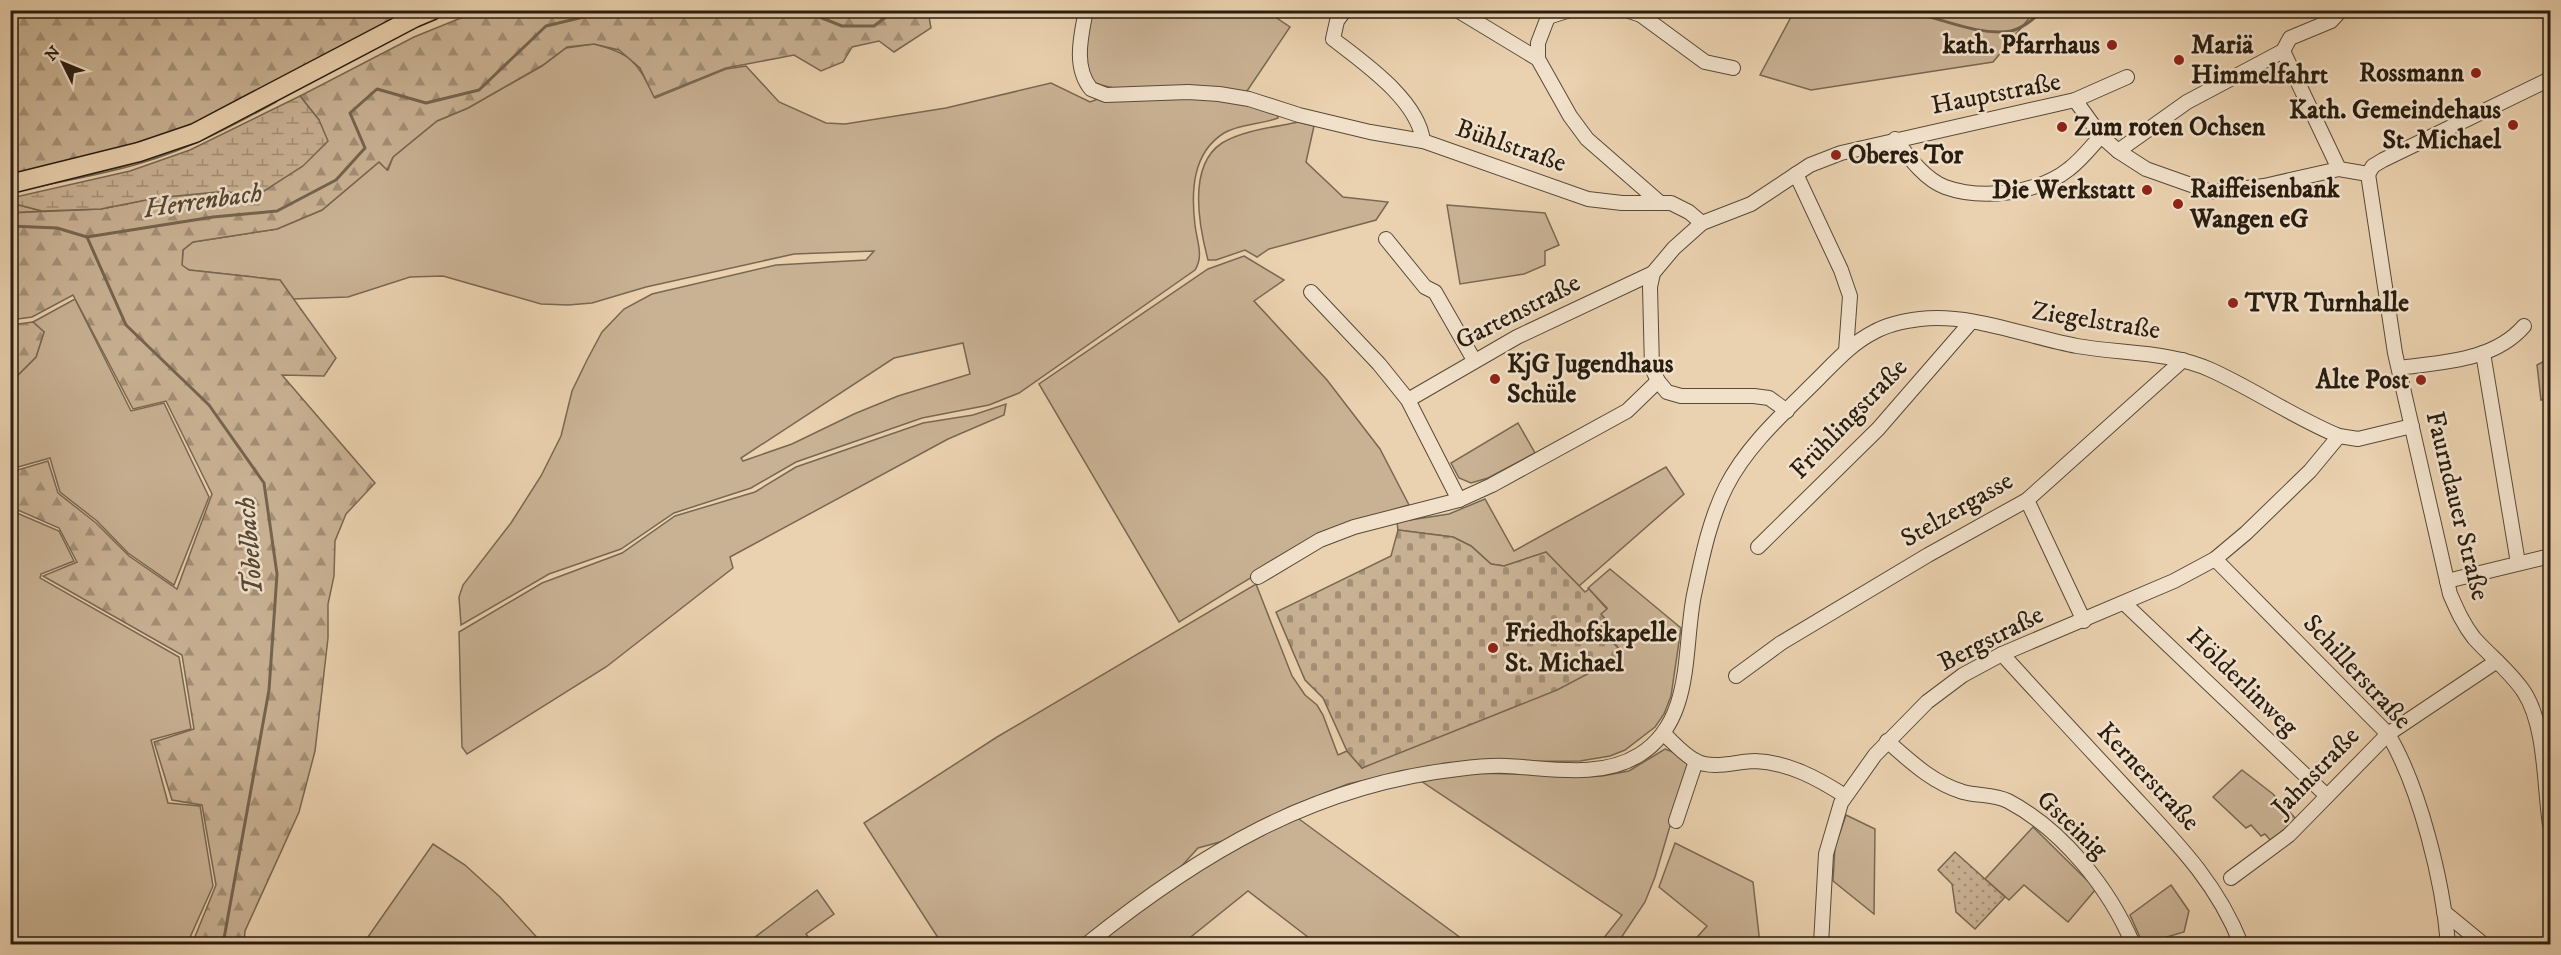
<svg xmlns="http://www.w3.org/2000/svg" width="2561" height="955" font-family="'IM FELL DW Pica',serif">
<defs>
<pattern id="forest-firs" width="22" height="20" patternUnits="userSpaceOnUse" patternTransform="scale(1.5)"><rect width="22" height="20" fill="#c9b294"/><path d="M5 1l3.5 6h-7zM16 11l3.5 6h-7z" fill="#a39077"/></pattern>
<pattern id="wetland-marsh" width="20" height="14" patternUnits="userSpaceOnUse" patternTransform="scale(1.5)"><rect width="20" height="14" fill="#c9b294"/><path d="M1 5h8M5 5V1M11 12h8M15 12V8" fill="none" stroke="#a39077"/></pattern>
<pattern id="cemetery-stones" width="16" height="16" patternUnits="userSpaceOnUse" patternTransform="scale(1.5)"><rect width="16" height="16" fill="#c9b294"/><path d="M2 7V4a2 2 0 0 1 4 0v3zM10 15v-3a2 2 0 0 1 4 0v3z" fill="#a39077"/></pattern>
<pattern id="park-dots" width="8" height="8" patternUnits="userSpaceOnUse" patternTransform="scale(1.5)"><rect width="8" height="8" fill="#c9b294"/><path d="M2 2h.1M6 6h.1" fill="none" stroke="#a39077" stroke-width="1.8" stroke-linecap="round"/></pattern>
</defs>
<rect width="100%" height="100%" fill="#ead1af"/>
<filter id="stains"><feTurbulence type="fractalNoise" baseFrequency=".00333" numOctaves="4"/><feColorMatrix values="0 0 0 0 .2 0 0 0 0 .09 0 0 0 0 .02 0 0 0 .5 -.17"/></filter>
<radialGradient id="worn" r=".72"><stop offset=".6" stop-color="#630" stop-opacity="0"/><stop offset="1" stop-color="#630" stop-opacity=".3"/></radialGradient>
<g fill="#c9b294" stroke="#786852" stroke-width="1.5" fill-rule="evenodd">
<path d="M 1091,11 L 1266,11 L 1290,27 L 1245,94 C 1221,93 1100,95 1091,79 C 1079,59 1088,32 1091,11 Z"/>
<path d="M 1783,11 L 2035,11 L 1993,62 L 1811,90 L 1760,75 L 1791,17 Z"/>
<path d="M 594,44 C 634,54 637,63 655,98 L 726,69 L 746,66 L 779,102 L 826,123 L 845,124 L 946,108 L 1051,83 L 1090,102 L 1098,99 L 1188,95 L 1221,97 L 1277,114 L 1278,118 C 1260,125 1241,123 1224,133 C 1192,153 1191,192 1195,225 C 1197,242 1204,256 1195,270 L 1019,393 L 989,405 L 922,418 L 796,462 L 751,488 L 674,513 L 621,549 L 549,574 L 461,625 L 459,597 L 463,585 L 511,523 L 541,476 L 561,436 L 572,391 L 587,360 L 602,332 L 624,309 L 652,294 L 776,265 L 866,260 L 874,251 L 794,254 L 646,287 L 592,303 L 568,305 L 541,304 L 443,276 L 410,277 L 348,297 L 293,299 L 280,280 L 189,270 L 182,266 L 183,250 L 193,242 L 277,229 L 322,210 L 379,162 L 388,170 L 393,157 L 437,121 L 468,108 L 542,66 L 566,48 ZM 963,343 L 970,374 L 898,396 L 854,414 L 792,444 L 743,461 L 741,458 L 894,358 Z"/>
<path d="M 275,101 L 276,102 C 233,126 189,149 141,163 C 99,176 54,182 11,193 L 120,167 L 165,153 L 229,126 Z"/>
<path d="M 1299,122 L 1314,126 L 1306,162 L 1343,197 L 1388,202 L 1376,220 L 1269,249 L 1257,257 L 1245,250 L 1216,260 L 1208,260 C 1199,226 1187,166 1222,143 C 1243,130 1275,127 1299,122 Z"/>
<path d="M 11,203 L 42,211 L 11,213 Z"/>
<path d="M 1447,205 L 1545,213 L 1559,245 L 1545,251 L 1545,265 L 1524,274 L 1460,284 Z"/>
<path d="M 1244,256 L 1284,280 L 1254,301 L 1327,380 L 1380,449 L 1409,505 C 1326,528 1251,577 1179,622 L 1039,384 L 1208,269 Z"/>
<path d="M 75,299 L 131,411 L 164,403 L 209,497 L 174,585 L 128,553 L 97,521 L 60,492 L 50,458 L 11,469 L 11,382 L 36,357 L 44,332 L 33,322 Z"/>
<path d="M 2550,358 L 2550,398 L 2541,400 L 2537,365 Z"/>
<path d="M 1006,404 L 1004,415 L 948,439 L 730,557 L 733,568 L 606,667 L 467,754 L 462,747 L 459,632 L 542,583 L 622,553 L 675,516 L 755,492 L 796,467 L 923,423 L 973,415 Z"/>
<path d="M 1518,423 L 1535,453 L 1488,478 L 1471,483 L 1459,478 L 1451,463 Z"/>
<path d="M 1666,467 L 1684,494 L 1579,586 L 1546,552 L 1504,566 L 1491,564 L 1471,546 L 1453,537 L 1398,530 L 1397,522 L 1449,514 L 1485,499 L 1514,551 Z"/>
<path d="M 10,510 L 59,531 L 74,561 L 41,574 L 40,578 L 179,657 L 191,729 L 151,740 L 168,803 L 200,806 L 213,886 L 187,944 L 11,944 Z"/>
<path d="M 1610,569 L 1681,628 L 1671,696 L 1664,714 L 1655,727 L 1625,750 L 1610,756 L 1580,761 L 1464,762 L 1396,773 L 1348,784 L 1289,807 L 1227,840 L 1198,848 L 1179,869 L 1117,914 L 1079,944 L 942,944 L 864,823 L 997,737 L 1256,584 L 1292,676 L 1305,695 L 1317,705 L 1323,715 L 1338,755 L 1347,751 L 1362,768 L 1618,647 L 1599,628 L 1601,614 L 1607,608 L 1588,588 Z"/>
<path d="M 1665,749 C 1673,752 1685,756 1688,765 L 1655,877 L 1645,902 L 1617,944 L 1599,944 L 1622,915 L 1418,779 L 1467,773 L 1602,776 L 1629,771 Z"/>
<path d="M 2242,770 L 2273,794 L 2296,819 L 2271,841 L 2265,834 L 2261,836 L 2251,825 L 2246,828 L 2213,797 Z"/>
<path d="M 1846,815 L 1875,829 L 1874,914 L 1833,881 L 1835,847 Z"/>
<path d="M 1295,816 L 1469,944 L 1317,944 L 1248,891 L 1182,944 L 1094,944 L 1115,927 L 1243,841 Z"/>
<path d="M 2033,827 L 2096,889 L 2068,922 L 2024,885 L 2009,900 L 1985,879 Z"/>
<path d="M 1675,843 L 1753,882 L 1760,944 L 1691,944 L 1707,926 L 1659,887 Z"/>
<path d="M 433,844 L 465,865 L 500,897 L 543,944 L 363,944 Z"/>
<path d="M 2171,885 L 2189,911 L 2184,932 L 2143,944 L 2130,915 Z"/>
<path d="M 817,890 L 834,914 L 806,934 L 813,944 L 746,944 Z"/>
</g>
<g fill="url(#forest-firs)" stroke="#786852" stroke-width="1.5">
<path d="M 11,11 L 418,11 L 174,134 L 11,176 Z"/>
<path d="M 478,11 L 928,11 L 931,28 L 894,52 L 879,41 L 852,47 L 843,62 L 821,71 L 794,55 L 726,68 L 654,97 L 640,68 L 619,50 L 594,44 L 567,47 L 543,65 L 468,108 L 437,121 L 393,157 L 387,170 L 379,162 L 322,210 L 277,229 L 193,242 L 183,250 L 182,265 L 189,270 L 280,280 L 336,358 L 324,376 L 282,375 L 375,483 L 346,514 L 335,541 L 334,576 L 328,604 L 328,638 L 315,751 L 299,812 L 245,931 L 244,944 L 192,944 L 216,885 L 202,805 L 172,800 L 154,742 L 194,729 L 182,655 L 43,576 L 77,562 L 59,528 L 11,507 L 11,472 L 48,461 L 58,493 L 96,523 L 129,556 L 177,589 L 212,494 L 166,401 L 133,409 L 73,295 L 32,317 L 11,320 L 10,213 L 101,209 L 156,198 L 217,192 L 261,193 L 319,120 L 300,96 L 414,37 Z"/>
<path d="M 33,322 L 44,332 L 36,357 L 11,382 L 11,325 Z"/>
</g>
<path fill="url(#wetland-marsh)" stroke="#786852" stroke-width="1.5" d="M 300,96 L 319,120 L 328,141 L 303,166 L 261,193 L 217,192 L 156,198 L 101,209 L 42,211 L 11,203 L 11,198 L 130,171 L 190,150 Z"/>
<path fill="url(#cemetery-stones)" stroke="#786852" stroke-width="1.5" d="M 1398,530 L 1453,537 L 1471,546 L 1491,564 L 1504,566 L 1546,552 L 1585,592 L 1589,589 L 1607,609 L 1601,614 L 1607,621 L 1599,628 L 1618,648 L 1616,659 L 1557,690 L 1362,768 L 1347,751 L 1323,698 L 1305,680 L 1276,612 L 1391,556 Z"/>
<path fill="url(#park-dots)" stroke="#786852" stroke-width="1.5" d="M 1955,852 L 2005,897 L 1975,929 L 1956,912 L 1952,884 L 1938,870 Z"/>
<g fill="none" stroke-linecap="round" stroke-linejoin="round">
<g stroke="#75644f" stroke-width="3">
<path d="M 802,10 L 842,26 L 874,26 L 895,10"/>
<path d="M 1917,10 L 1919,14 C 1947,21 1982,36 2011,31 C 2023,28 2034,19 2043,10"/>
<path d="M 10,226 L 57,228 L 87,237 L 213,217 L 277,211 L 336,180 L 365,148 L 350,113 L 377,89 L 426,103 L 479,90 L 546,26 L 613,10"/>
<path d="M 87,237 L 126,325 L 209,405 L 264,483 L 277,574 L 269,690 L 223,944"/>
</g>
<defs>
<g id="minor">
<path d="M 1086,10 C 1081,36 1073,67 1091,89 L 1106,95 L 1188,92 L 1219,94 L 1249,99 L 1299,115 L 1370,132 L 1423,141 L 1588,199 L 1622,203 L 1671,203 L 1689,212 L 1702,223"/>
<path d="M 1345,10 L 1337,21 L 1333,39 C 1364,63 1418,100 1423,141"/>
<path d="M 1457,10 L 1538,59 L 1570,116 L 1587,139 L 1658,201"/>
<path d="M 1626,10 L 1641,15 L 1705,62 L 1733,68"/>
<path d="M 1548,17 L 1570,10"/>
<path d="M 2283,51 L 2339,169"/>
<path d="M 1538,59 L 1538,43 L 1548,17 L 1548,10"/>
<path d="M 2075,100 L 2101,136 L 2118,151 L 2146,169 L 2211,192 L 2264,186 L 2339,169 L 2368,174"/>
<path d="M 1895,139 C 1908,156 1924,179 1945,187 C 1981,200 2038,194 2069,169 C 2081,160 2091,147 2101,136"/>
<path d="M 2118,151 L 2187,102 L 2283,51 L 2290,38 L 2331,21 L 2341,10"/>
<path d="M 1796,174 L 1841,270 L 1850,296 L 1846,351"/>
<path d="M 2368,174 L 2395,353 L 2450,594 C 2457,610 2463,624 2474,638 C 2490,656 2510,671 2524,692 C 2546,726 2544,785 2550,825"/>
<path d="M 2368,174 L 2373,166 L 2383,160 L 2550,79"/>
<path d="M 1386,239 L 1425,287 L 1435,292 L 1474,360"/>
<path d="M 1311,292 L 1379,364 L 1408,400 L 1459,500"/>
<path d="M 2483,353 L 2518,563"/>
<path d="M 2399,368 C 2442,362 2494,361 2524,326"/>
<path d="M 1408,400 L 1517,337 L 1653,273"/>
<path d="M 1787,411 L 1769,398 L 1754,396 L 1681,396 L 1667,392 L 1658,381 L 1652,368 L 1650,287 L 1653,273 L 1674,248 L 1702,223 L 1751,204 L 1810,165 L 1841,153 L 2075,100 L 2127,77"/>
<path d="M 2027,500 L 2084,621"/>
<path d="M 1758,547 L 1878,429 L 1971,322"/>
<path d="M 2215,559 L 2388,734 C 2420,788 2443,882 2448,944"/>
<path d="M 1258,577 L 1320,540 L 1354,527 L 1459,500 L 1492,485 L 1627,411 L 1658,381"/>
<path d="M 2447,581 L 2550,556"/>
<path d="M 2124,603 L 2327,796"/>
<path d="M 2002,654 C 2042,698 2082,741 2123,785 C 2170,836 2215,878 2241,944"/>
<path d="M 1736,676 L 1781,643 L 1928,555 L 2027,500 L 2183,360"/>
<path d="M 1664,734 C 1674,743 1684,755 1696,761 C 1713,770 1738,761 1755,761 C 1788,762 1819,779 1845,796"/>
<path d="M 1887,741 C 1911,762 1933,783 1963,792 C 1978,796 1994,794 2008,801 C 2063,830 2109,888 2133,944"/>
<path d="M 1676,821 L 1696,761"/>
<path d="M 2231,878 L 2289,835 L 2388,734 L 2497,661"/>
<path d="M 2444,912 L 2483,944"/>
<path d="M 1087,944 C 1199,854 1313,785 1458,769 C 1474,767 1490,765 1506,766 C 1550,768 1600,779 1639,755 C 1694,721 1683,650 1694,595 C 1702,558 1709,521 1726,487 C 1747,445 1786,411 1819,378 C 1836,361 1852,343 1874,332 C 1888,324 1904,321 1920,319 C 1972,313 2027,337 2077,346 C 2122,354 2169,351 2211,370 C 2255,390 2295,418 2339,436 L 2358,439 L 2412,426"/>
<path d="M 1821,944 L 1826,854 L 1841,803 L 1875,755 L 1927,702 L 1963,675 L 2002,654 L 2174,581 L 2215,559 L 2246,533 L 2310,471 L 2339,436"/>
</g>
<path id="major" d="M 10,184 L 139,152 L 195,133 L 414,18 L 433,10"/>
</defs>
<use href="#minor" stroke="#584a38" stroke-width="16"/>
<use href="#major" stroke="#281d10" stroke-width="21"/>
<use href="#minor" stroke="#f1e1cb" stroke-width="14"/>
<use href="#major" stroke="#ead1af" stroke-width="18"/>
</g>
<g fill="#8f2418" stroke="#f1e1cb" stroke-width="2">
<circle cx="2112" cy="45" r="6"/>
<circle cx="2179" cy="60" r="6"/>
<circle cx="2476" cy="73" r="6"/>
<circle cx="2513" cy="125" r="6"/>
<circle cx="2062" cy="127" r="6"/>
<circle cx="1836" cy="155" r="6"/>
<circle cx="2147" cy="190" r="6"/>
<circle cx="2178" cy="204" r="6"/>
<circle cx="2233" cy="303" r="6"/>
<circle cx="1495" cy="379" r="6"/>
<circle cx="2421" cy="380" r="6"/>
<circle cx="1493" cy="648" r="6"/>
</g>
<g text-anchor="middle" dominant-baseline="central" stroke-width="5" stroke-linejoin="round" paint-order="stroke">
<g font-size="26" font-weight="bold" fill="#281d10" stroke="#f1e1cb" text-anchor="start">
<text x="2100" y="45" text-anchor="end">kath. Pfarrhaus</text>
<text x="2191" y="45">Mariä<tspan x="2191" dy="30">Himmelfahrt</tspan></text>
<text x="2464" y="73" text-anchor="end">Rossmann</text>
<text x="2501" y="110" text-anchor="end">Kath. Gemeindehaus<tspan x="2501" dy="30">St. Michael</tspan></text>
<text x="2074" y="127">Zum roten Ochsen</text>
<text x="1848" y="155">Oberes Tor</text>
<text x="2190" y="189">Raiffeisenbank<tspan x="2190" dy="30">Wangen eG</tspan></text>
<text x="2135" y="190" text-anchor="end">Die Werkstatt</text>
<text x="2245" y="303">TVR Turnhalle</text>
<text x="1507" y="364">KjG Jugendhaus<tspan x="1507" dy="30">Schüle</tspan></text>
<text x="2409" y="380" text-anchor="end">Alte Post</text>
<text x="1505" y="633">Friedhofskapelle<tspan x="1505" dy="30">St. Michael</tspan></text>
</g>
<g font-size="26" fill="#281d10" stroke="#f1e1cb">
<text transform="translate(1996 94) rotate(-11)">Hauptstraße</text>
<text transform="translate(1511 146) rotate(19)">Bühlstraße</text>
<text transform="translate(1518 312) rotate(-27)">Gartenstraße</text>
<text transform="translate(2096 321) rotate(9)">Ziegelstraße</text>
<text transform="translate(1849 419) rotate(-46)">Frühlingstraße</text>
<text transform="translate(2457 506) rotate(76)">Faurndauer Straße</text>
<text transform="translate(1957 510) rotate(-30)">Stelzergasse</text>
<text transform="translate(1991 639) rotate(-27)">Bergstraße</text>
<text transform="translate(2357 672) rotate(47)">Schillerstraße</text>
<text transform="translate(2242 682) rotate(44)">Hölderlinweg</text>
<text transform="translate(2316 772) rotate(-46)">Jahnstraße</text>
<text transform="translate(2148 777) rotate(47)">Kernerstraße</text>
<text transform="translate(2072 825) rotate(43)">Gsteinig</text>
</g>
<g font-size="27" font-style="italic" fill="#554735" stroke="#f1e1cb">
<text transform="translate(203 201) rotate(-8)">Herrenbach</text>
<text transform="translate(250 546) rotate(-95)">Tobelbach</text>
</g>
</g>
<rect width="2561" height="955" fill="none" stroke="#ead1af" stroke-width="36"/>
<rect x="12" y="12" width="2537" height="931" fill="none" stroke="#281d10" stroke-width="3"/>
<rect x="18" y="18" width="2525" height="919" fill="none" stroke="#281d10" stroke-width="1.5"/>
<g transform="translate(63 63) rotate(313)" stroke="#f1e1cb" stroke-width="4.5" paint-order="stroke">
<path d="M0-4.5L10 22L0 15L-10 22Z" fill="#281d10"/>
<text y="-9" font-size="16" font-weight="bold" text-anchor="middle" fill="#281d10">N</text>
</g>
<rect width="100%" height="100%" filter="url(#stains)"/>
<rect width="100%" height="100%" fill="url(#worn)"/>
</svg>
